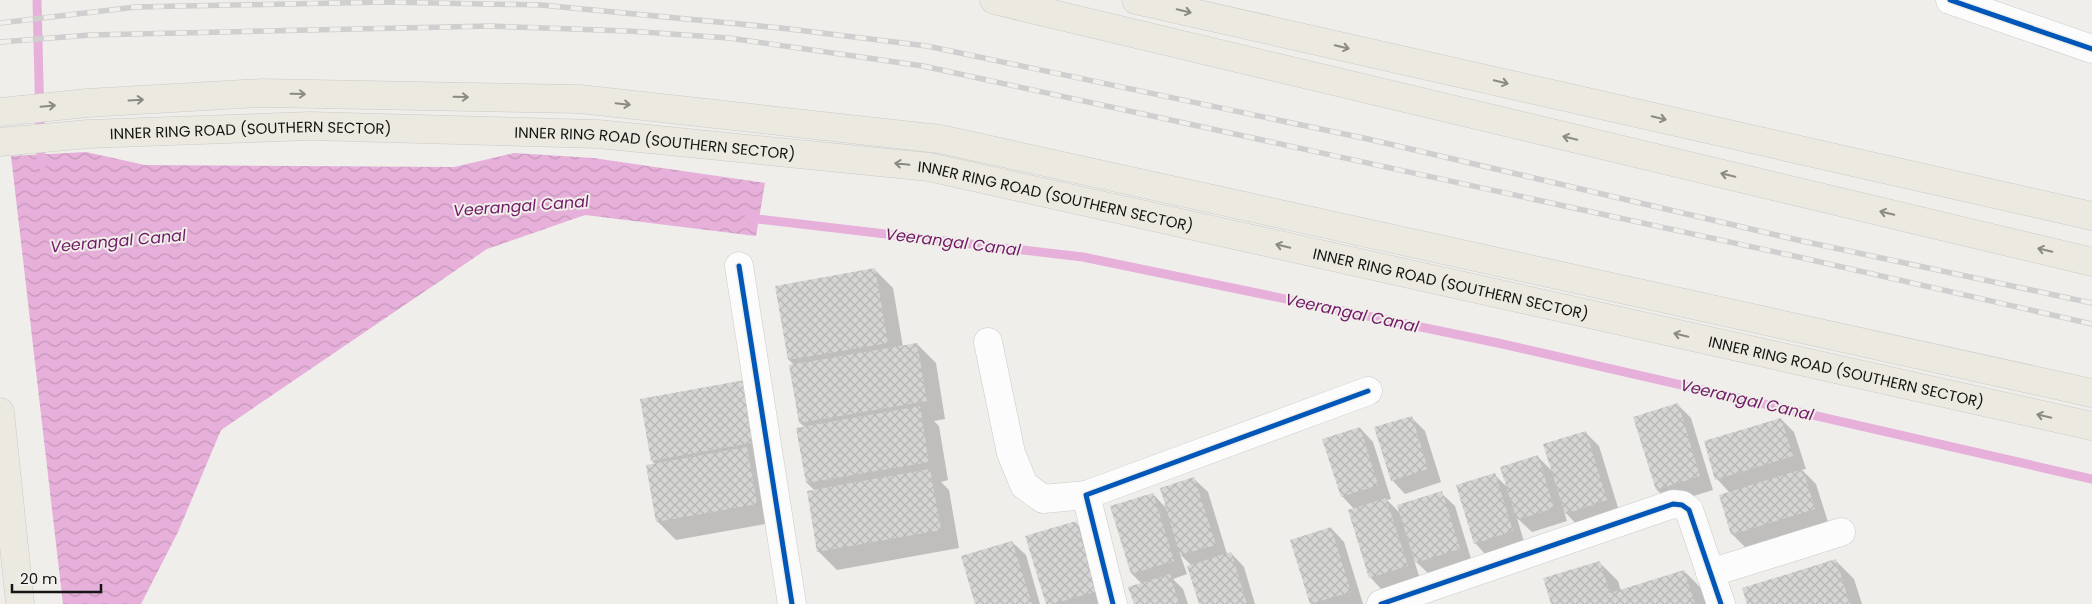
<svg xmlns="http://www.w3.org/2000/svg" width="2092" height="604" font-family="Poppins,sans-serif">
<defs>
<pattern id="water-waves" width="16" height="10" patternUnits="userSpaceOnUse" patternTransform="scale(1.25)"><rect width="16" height="10" fill="#e6b0da"/><path d="M0 5q4-4 8 0t8 0" fill="none" stroke="#c596ba"/></pattern>
<pattern id="building-cross-hatch" width="8" height="8" patternUnits="userSpaceOnUse" patternTransform="scale(1.25)"><rect width="8" height="8" fill="#d5d5d3"/><path d="M0 0l8 8M0 8l8-8" fill="none" stroke="#b6b6b4"/></pattern>
</defs>
<rect width="100%" height="100%" fill="#efeeeb"/>
<path fill="url(#water-waves)" d="M 86,152 L 145,165 L 454,167 L 514,153 L 593,158 L 765,183 L 756,236 L 585,215 L 487,249 L 221,430 L 178,532 L 141,604 L 63,604 L 11,156 Z"/>
<g fill="#0003">
<path d="M 874,269 L 893,288 L 903,347 L 917,344 L 936,363 L 945,419 L 934,421 L 939,426 L 948,480 L 941,482 L 949,490 L 959,548 L 837,570 L 818,551 L 815,491 L 807,483 L 805,427 L 800,423 L 795,366 L 789,360 Z"/>
<path d="M 769,400 L 776,522 L 676,540 L 657,521 L 655,464 L 652,461 Z"/>
<path d="M 1678,405 L 1691,418 L 1713,490 L 1671,503 L 1657,490 Z"/>
<path d="M 1411,417 L 1425,431 L 1441,482 L 1405,494 L 1392,480 Z"/>
<path d="M 1781,419 L 1794,432 L 1806,469 L 1802,470 L 1816,484 L 1828,522 L 1745,547 L 1732,534 L 1730,493 L 1717,479 Z"/>
<path d="M 1360,428 L 1373,442 L 1391,499 L 1387,500 L 1402,515 L 1441,493 L 1455,506 L 1472,562 L 1430,575 L 1414,560 L 1420,579 L 1383,591 L 1370,577 L 1354,509 L 1342,496 Z"/>
<path d="M 1585,432 L 1599,446 L 1620,514 L 1579,527 L 1564,511 L 1567,521 L 1532,532 L 1517,518 L 1525,545 L 1488,557 L 1475,543 L 1494,474 L 1508,488 L 1537,456 L 1553,472 Z"/>
<path d="M 1194,479 L 1208,492 L 1227,554 L 1231,553 L 1244,567 L 1255,604 L 1200,604 L 1192,566 L 1180,554 L 1187,574 L 1173,579 L 1183,589 L 1188,604 L 1135,604 L 1142,584 L 1132,574 L 1112,507 L 1153,494 L 1167,509 Z"/>
<path d="M 1076,523 L 1089,536 L 1110,604 L 1047,604 Z"/>
<path d="M 1331,528 L 1344,542 L 1363,604 L 1311,604 L 1291,541 Z"/>
<path d="M 1012,542 L 1026,555 L 1040,604 L 976,604 Z"/>
<path d="M 1835,560 L 1854,579 L 1862,604 L 1749,604 Z"/>
<path d="M 1599,562 L 1618,581 L 1621,591 L 1684,571 L 1703,590 L 1707,604 L 1552,604 Z"/>
</g>
<g fill="none" stroke-linecap="round" stroke-linejoin="round">
<g stroke="#e6b0da" stroke-width="9">
<path d="M 37,0 L 41,165"/>
<path d="M 749,218 L 1083,257 L 1498,343 L 2092,479"/>
</g>
</g>
<g fill="url(#building-cross-hatch)">
<path d="M 875,268 L 888,343 L 788,360 L 775,286 Z"/>
<path d="M 917,343 L 927,401 L 799,423 L 789,365 Z"/>
<path d="M 750,379 L 761,441 L 651,461 L 640,399 Z"/>
<path d="M 1678,403 L 1700,476 L 1656,490 L 1633,417 Z"/>
<path d="M 920,406 L 929,462 L 806,483 L 796,428 Z"/>
<path d="M 1412,416 L 1428,469 L 1391,481 L 1374,427 Z"/>
<path d="M 1781,418 L 1793,456 L 1715,480 L 1704,441 Z"/>
<path d="M 1360,427 L 1378,485 L 1341,497 L 1322,439 Z"/>
<path d="M 1586,431 L 1607,500 L 1565,514 L 1543,444 Z"/>
<path d="M 747,447 L 757,504 L 656,522 L 646,465 Z"/>
<path d="M 1538,455 L 1554,508 L 1517,520 L 1500,467 Z"/>
<path d="M 930,469 L 941,530 L 817,552 L 807,491 Z"/>
<path d="M 1803,469 L 1815,509 L 1731,535 L 1719,495 Z"/>
<path d="M 1495,473 L 1513,531 L 1474,544 L 1456,485 Z"/>
<path d="M 1194,477 L 1216,545 L 1180,555 L 1160,488 Z"/>
<path d="M 1442,491 L 1460,549 L 1415,563 L 1397,505 Z"/>
<path d="M 1153,493 L 1174,561 L 1131,574 L 1110,506 Z"/>
<path d="M 1386,498 L 1408,566 L 1369,578 L 1348,510 Z"/>
<path d="M 1076,521 L 1097,591 L 1053,604 L 1046,604 L 1025,536 Z"/>
<path d="M 1331,527 L 1351,592 L 1310,604 L 1290,540 Z"/>
<path d="M 1012,541 L 1032,604 L 975,604 L 961,556 Z"/>
<path d="M 1231,552 L 1247,604 L 1199,604 L 1187,566 Z"/>
<path d="M 1836,559 L 1850,604 L 1747,604 L 1742,588 Z"/>
<path d="M 1600,561 L 1610,593 L 1684,570 L 1695,604 L 1551,604 L 1543,578 Z"/>
<path d="M 1170,574 L 1179,604 L 1134,604 L 1128,587 Z"/>
</g>
<g fill="none" stroke-linecap="round" stroke-linejoin="round">
<defs>
<g id="street">
<path d="M 1950,0 L 2092,49"/>
<path d="M 739,266 L 792,604"/>
<path d="M 988,342 L 1011,453 L 1024,485 L 1043,499 L 1086,495"/>
<path d="M 1710,573 L 1841,532"/>
<path d="M 1113,604 L 1086,495 L 1368,391"/>
<path d="M 1381,604 L 1673,504 L 1682,505 L 1689,510 L 1721,604"/>
</g>
<g id="primary">
<path d="M 994,0 L 2092,262"/>
<path d="M 1136,0 L 2092,216"/>
<path d="M 0,112 L 87,103 L 262,93 L 580,99 L 940,139 L 2092,393"/>
<path id="s1" d="M 0,142 L 88,134 L 310,126 L 598,134 L 929,167 L 2092,426"/>
<path d="M 0,412 L 20,604"/>
</g>
</defs>
<use href="#street" stroke="#cacac8" stroke-width="29"/>
<use href="#primary" stroke="#cbcac9" stroke-width="29"/>
<use href="#street" stroke="#fdfcfc" stroke-width="28"/>
<use href="#primary" stroke="#ebe9e0" stroke-width="28"/>
<defs>
<g id="rail">
<path d="M 0,23 L 136,7 L 385,2 L 541,5 L 781,28 L 927,46 L 1368,139 L 1802,241 L 2092,303"/>
<path d="M 0,42 L 90,35 L 490,26 L 628,31 L 729,38 L 923,66 L 1794,256 L 2092,324"/>
</g>
</defs>
<use href="#rail" stroke="#d0cfcf" stroke-width="5.5"/>
<use href="#rail" stroke="#f0efea" stroke-width="4" stroke-dasharray="11" stroke-linecap="butt"/>
<defs>
<g id="cycleway">
<path d="M 1950,0 L 2092,49"/>
<path d="M 739,266 L 792,604"/>
<path d="M 1113,604 L 1086,495 L 1368,391"/>
<path d="M 1381,604 L 1673,504 L 1682,505 L 1689,510 L 1721,604"/>
</g>
</defs>
<use href="#cycleway" stroke="#f0efea" stroke-width="8"/>
<use href="#cycleway" stroke="#0057b8" stroke-width="5"/>
</g>
<defs><path id="oneway-shaft" d="M-6 0H5M1.5-3L5.5 0L1.5 3" fill="none" stroke-width="1.6" stroke-linecap="round" stroke-linejoin="round" transform="scale(1.25)"/></defs>
<g stroke="#8b8a84">
<use href="#oneway-shaft" transform="translate(1184 11) rotate(13)"/>
<use href="#oneway-shaft" transform="translate(1342 47) rotate(13)"/>
<use href="#oneway-shaft" transform="translate(1501 82) rotate(13)"/>
<use href="#oneway-shaft" transform="translate(298 94) rotate(1)"/>
<use href="#oneway-shaft" transform="translate(461 97) rotate(1)"/>
<use href="#oneway-shaft" transform="translate(136 100) rotate(-3)"/>
<use href="#oneway-shaft" transform="translate(623 104) rotate(6)"/>
<use href="#oneway-shaft" transform="translate(48 106) rotate(-5)"/>
<use href="#oneway-shaft" transform="translate(1659 118) rotate(13)"/>
<use href="#oneway-shaft" transform="translate(1570 138) rotate(-167)"/>
<use href="#oneway-shaft" transform="translate(902 164) rotate(-174)"/>
<use href="#oneway-shaft" transform="translate(1728 175) rotate(-167)"/>
<use href="#oneway-shaft" transform="translate(1887 213) rotate(-167)"/>
<use href="#oneway-shaft" transform="translate(1283 246) rotate(-167)"/>
<use href="#oneway-shaft" transform="translate(2045 250) rotate(-167)"/>
<use href="#oneway-shaft" transform="translate(1681 335) rotate(-167)"/>
<use href="#oneway-shaft" transform="translate(2044 416) rotate(-167)"/>
</g>
<g text-anchor="middle" dominant-baseline="central" stroke-width="4" stroke-linejoin="round" paint-order="stroke">
<g font-size="15" fill="#161514" stroke="#f0efea">
<text stroke="none"><textPath href="#s1" startOffset="251">INNER RING ROAD (SOUTHERN SECTOR)</textPath></text>
<text stroke="none"><textPath href="#s1" startOffset="656">INNER RING ROAD (SOUTHERN SECTOR)</textPath></text>
<text stroke="none"><textPath href="#s1" startOffset="1061">INNER RING ROAD (SOUTHERN SECTOR)</textPath></text>
<text stroke="none"><textPath href="#s1" startOffset="1466">INNER RING ROAD (SOUTHERN SECTOR)</textPath></text>
<text stroke="none"><textPath href="#s1" startOffset="1871">INNER RING ROAD (SOUTHERN SECTOR)</textPath></text>
</g>
<g font-size="16" font-style="italic" fill="#721967" stroke="#f0efea">
<text transform="translate(521 206) rotate(-4)">Veerangal Canal</text>
<text transform="translate(118 241) rotate(-5)">Veerangal Canal</text>
<text transform="translate(953 242) rotate(7)">Veerangal Canal</text>
<text transform="translate(1352 313) rotate(12)">Veerangal Canal</text>
<text transform="translate(1747 400) rotate(13)">Veerangal Canal</text>
</g>
</g>
<path d="M12 584v8h89v-8" fill="none" stroke="#161514" stroke-width="2.5"/>
<text x="20" y="584" font-size="15" fill="#161514" stroke="#f0efea" stroke-width="4" paint-order="stroke">20 m</text>
</svg>
